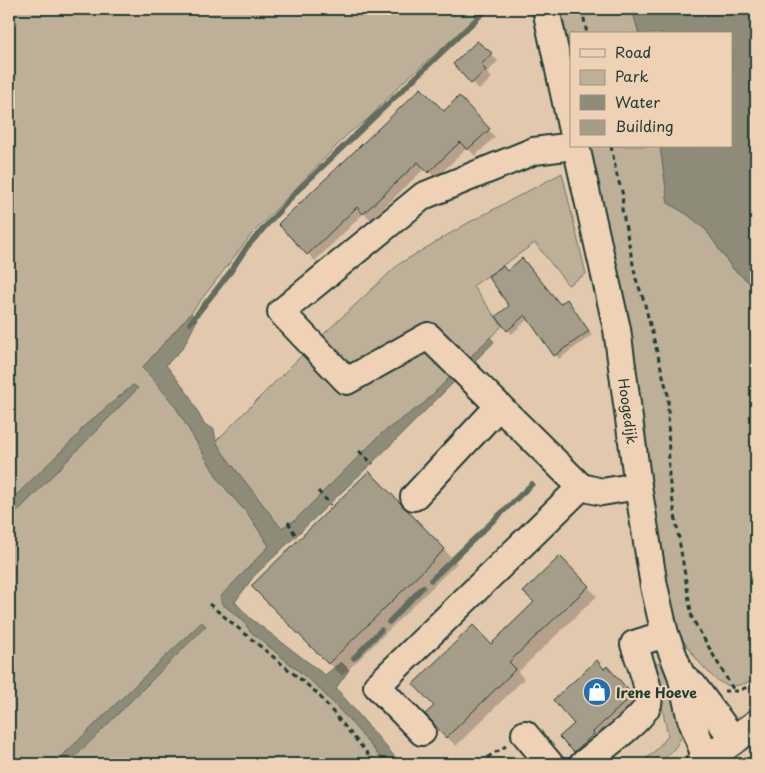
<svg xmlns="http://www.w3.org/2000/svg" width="765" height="773" font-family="'Playpen Sans',sans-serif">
<rect width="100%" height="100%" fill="#e2c9ae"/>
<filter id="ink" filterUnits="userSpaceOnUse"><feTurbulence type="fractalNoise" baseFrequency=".02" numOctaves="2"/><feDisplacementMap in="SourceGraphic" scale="10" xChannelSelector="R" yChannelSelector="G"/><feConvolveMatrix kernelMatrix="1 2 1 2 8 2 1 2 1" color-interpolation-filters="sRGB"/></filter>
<g filter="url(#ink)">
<g fill="#beaf98" stroke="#6e7666">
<path d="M 9,9 L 488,9 L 402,83 L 368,119 L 349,133 L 251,235 L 191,313 L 142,368 L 154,380 L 175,406 L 220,482 L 250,517 L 269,546 L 221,597 L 222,604 L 242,619 L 250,631 L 317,686 L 351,722 L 386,764 L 68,764 L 206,625 L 152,669 L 54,764 L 9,764 L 9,520 L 138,388 L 133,385 L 82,428 L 79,434 L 9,502 Z"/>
<path d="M 554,9 L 632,9 L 639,34 L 571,34 L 571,90 Z"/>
<path d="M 584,146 L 660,146 L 668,203 L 688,215 L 706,230 L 732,268 L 756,288 L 756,678 C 748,683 736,688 726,685 C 709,680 683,642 675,626 Z"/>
<path d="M 562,173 L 586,274 L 568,285 L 535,243 L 473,286 L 502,326 L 423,404 L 382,433 L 294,521 L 281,528 L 223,453 L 216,441 L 310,347 L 399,264 L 466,224 Z"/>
<path d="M 664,662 L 683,732 C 678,747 670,754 658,764 L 639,764 L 652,754 L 668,736 L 653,664 Z"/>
</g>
<g fill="#8e8b78" stroke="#626c5d">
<path d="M 632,9 L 756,9 L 756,288 L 732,268 L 706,230 L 688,215 L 668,203 L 660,146 L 731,146 L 731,34 L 639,34 Z"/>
<path d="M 191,313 L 197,320 L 183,348 L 166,365 L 189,395 L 204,424 L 214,429 L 216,441 L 223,453 L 281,528 L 294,521 L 382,433 L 423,404 L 490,337 L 494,342 L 397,439 L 254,576 L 235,602 L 250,618 L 325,675 L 341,662 L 349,670 L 336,688 L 401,764 L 386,764 L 351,722 L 317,686 L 250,631 L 242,619 L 222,604 L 220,597 L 269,546 L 251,518 L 220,482 L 175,406 L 154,380 L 142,368 Z"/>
<path d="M 133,385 L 138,388 L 9,520 L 9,502 L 79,434 L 82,428 Z"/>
<path d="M 202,622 L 206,626 L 68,764 L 54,764 L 152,669 Z"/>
</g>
<g fill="#0003">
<path d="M 491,54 L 498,61 L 487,73 L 492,78 L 479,90 L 455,64 Z"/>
<path d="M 466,105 L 495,137 L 475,156 L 467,148 L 436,178 L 425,168 L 371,220 L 364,213 L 315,261 L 280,224 L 444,113 Z"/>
<path d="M 507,272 L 560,306 L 567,301 L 592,335 L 559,359 L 529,318 L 512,334 L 508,330 L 510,306 Z"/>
<path d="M 369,472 L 457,563 L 342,676 L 253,586 Z"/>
<path d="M 560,558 L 597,596 L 518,672 L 524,679 L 456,746 L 447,737 L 492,645 L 536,602 Z"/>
<path d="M 605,670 L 615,676 L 641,704 L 583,760 L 561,737 L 576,724 Z"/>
</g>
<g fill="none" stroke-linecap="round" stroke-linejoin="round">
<g stroke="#626c5d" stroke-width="5.5">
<path d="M 190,323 L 231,271 L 247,247 L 298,190 L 487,9"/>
<path d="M 431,580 L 532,484"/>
<path d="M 389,622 L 423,587"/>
<path d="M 354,658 L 381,630"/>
</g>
</g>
<g fill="#a59d89" stroke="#1f3d34">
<path d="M 477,41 L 492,53 L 481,65 L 486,70 L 471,84 L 453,64 Z"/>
<path d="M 421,88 L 444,111 L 459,96 L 490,129 L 467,150 L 460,142 L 428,173 L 418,162 L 363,214 L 357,207 L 307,255 L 278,224 Z"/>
<path d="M 522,258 L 560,304 L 567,299 L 589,331 L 554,356 L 525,315 L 507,331 L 496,316 L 509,306 L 488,276 L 503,266 L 507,271 Z"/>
<path d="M 369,471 L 445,549 L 328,664 L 251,586 Z"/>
<path d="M 560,556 L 589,586 L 509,662 L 516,669 L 446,738 L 425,714 L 434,706 L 413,684 L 473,625 L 491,644 L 534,602 L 523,592 Z"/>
<path d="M 597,660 L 604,669 L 607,666 L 633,695 L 593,732 L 594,734 L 574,752 L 559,737 L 574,724 L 553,700 Z"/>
</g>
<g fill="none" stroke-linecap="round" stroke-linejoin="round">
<defs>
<g id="minor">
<path d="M 546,9 L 571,126"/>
<path d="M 574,146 L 534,151 L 423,196 L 281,312 L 347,381 L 428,336 L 581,487"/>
<path d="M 576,146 L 617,329 L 638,486 L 654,586 L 665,634 L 681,675 L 690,716 L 708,764"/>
<path d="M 414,497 L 499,406"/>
<path d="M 682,676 L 693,685 L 734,740"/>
<path d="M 422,732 L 377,686 L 581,487 L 602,492 L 638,486"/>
<path d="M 525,734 L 550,764"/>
<path d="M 583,764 C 597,752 643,720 648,704 C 652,691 638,658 634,644 L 665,634"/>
</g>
<path id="major" d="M 700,764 L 756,724"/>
</defs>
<use href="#minor" stroke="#1f3d34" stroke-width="30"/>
<use href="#major" stroke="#1f3d34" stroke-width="31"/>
<g stroke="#1f3d34" stroke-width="3" stroke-dasharray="5 4" stroke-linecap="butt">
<path d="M 582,9 L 587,34"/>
<path d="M 611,146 L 617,176 L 623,195 L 622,209 L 636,279 L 644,301 L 668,395 L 669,478 L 692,618 L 734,691"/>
<path d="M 359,451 L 373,464"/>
<path d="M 318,491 L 331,505"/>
<path d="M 288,522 L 297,538"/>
<path d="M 209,604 L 317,693 L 372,759 L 374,764"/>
<path d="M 724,691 L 738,691 L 756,683"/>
<path d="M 481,764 L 488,757 L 506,746"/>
<path d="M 754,764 L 756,763"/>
</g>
<use href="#minor" stroke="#efd2b6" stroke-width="26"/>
<use href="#major" stroke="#efd2b6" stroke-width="28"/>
</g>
</g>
<defs>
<symbol id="shop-disc" viewBox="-11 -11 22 22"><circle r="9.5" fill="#1f6fb2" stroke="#efd2b6"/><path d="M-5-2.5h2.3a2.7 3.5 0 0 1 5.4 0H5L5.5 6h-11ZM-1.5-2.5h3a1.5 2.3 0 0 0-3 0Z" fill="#fff"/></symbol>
</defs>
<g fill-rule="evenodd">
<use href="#shop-disc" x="581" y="676" width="32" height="32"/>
</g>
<g text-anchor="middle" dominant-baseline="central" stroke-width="4.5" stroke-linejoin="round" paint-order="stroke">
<g font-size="14" fill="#1f3d34" stroke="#efd2b6">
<text transform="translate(628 411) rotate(82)">Hoogedijk</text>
</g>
<g font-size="14" font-weight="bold" fill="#1f3d34" stroke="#efd2b6" text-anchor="start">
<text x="616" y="692">Irene Hoeve</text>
</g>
</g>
<rect width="765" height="773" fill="none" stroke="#efd2b6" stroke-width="30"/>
<rect x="15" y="15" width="735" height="743" fill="none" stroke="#1f3d34" stroke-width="2" filter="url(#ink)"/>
<rect x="570" y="32" width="162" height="115" fill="#efd2b6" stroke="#9c9682"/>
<rect x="580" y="49" width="25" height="8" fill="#efd2b6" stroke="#9c9682"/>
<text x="615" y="58" font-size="15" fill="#1f3d34">Road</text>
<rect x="580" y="70" width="25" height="15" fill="#beaf98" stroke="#9c9682"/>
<text x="615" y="82" font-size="15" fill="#1f3d34">Park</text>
<rect x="580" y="95" width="25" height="15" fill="#8e8b78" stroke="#9c9682"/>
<text x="615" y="108" font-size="15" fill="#1f3d34">Water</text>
<rect x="580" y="120" width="25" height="15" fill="#a59d89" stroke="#9c9682"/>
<text x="615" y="132" font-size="15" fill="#1f3d34">Building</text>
</svg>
